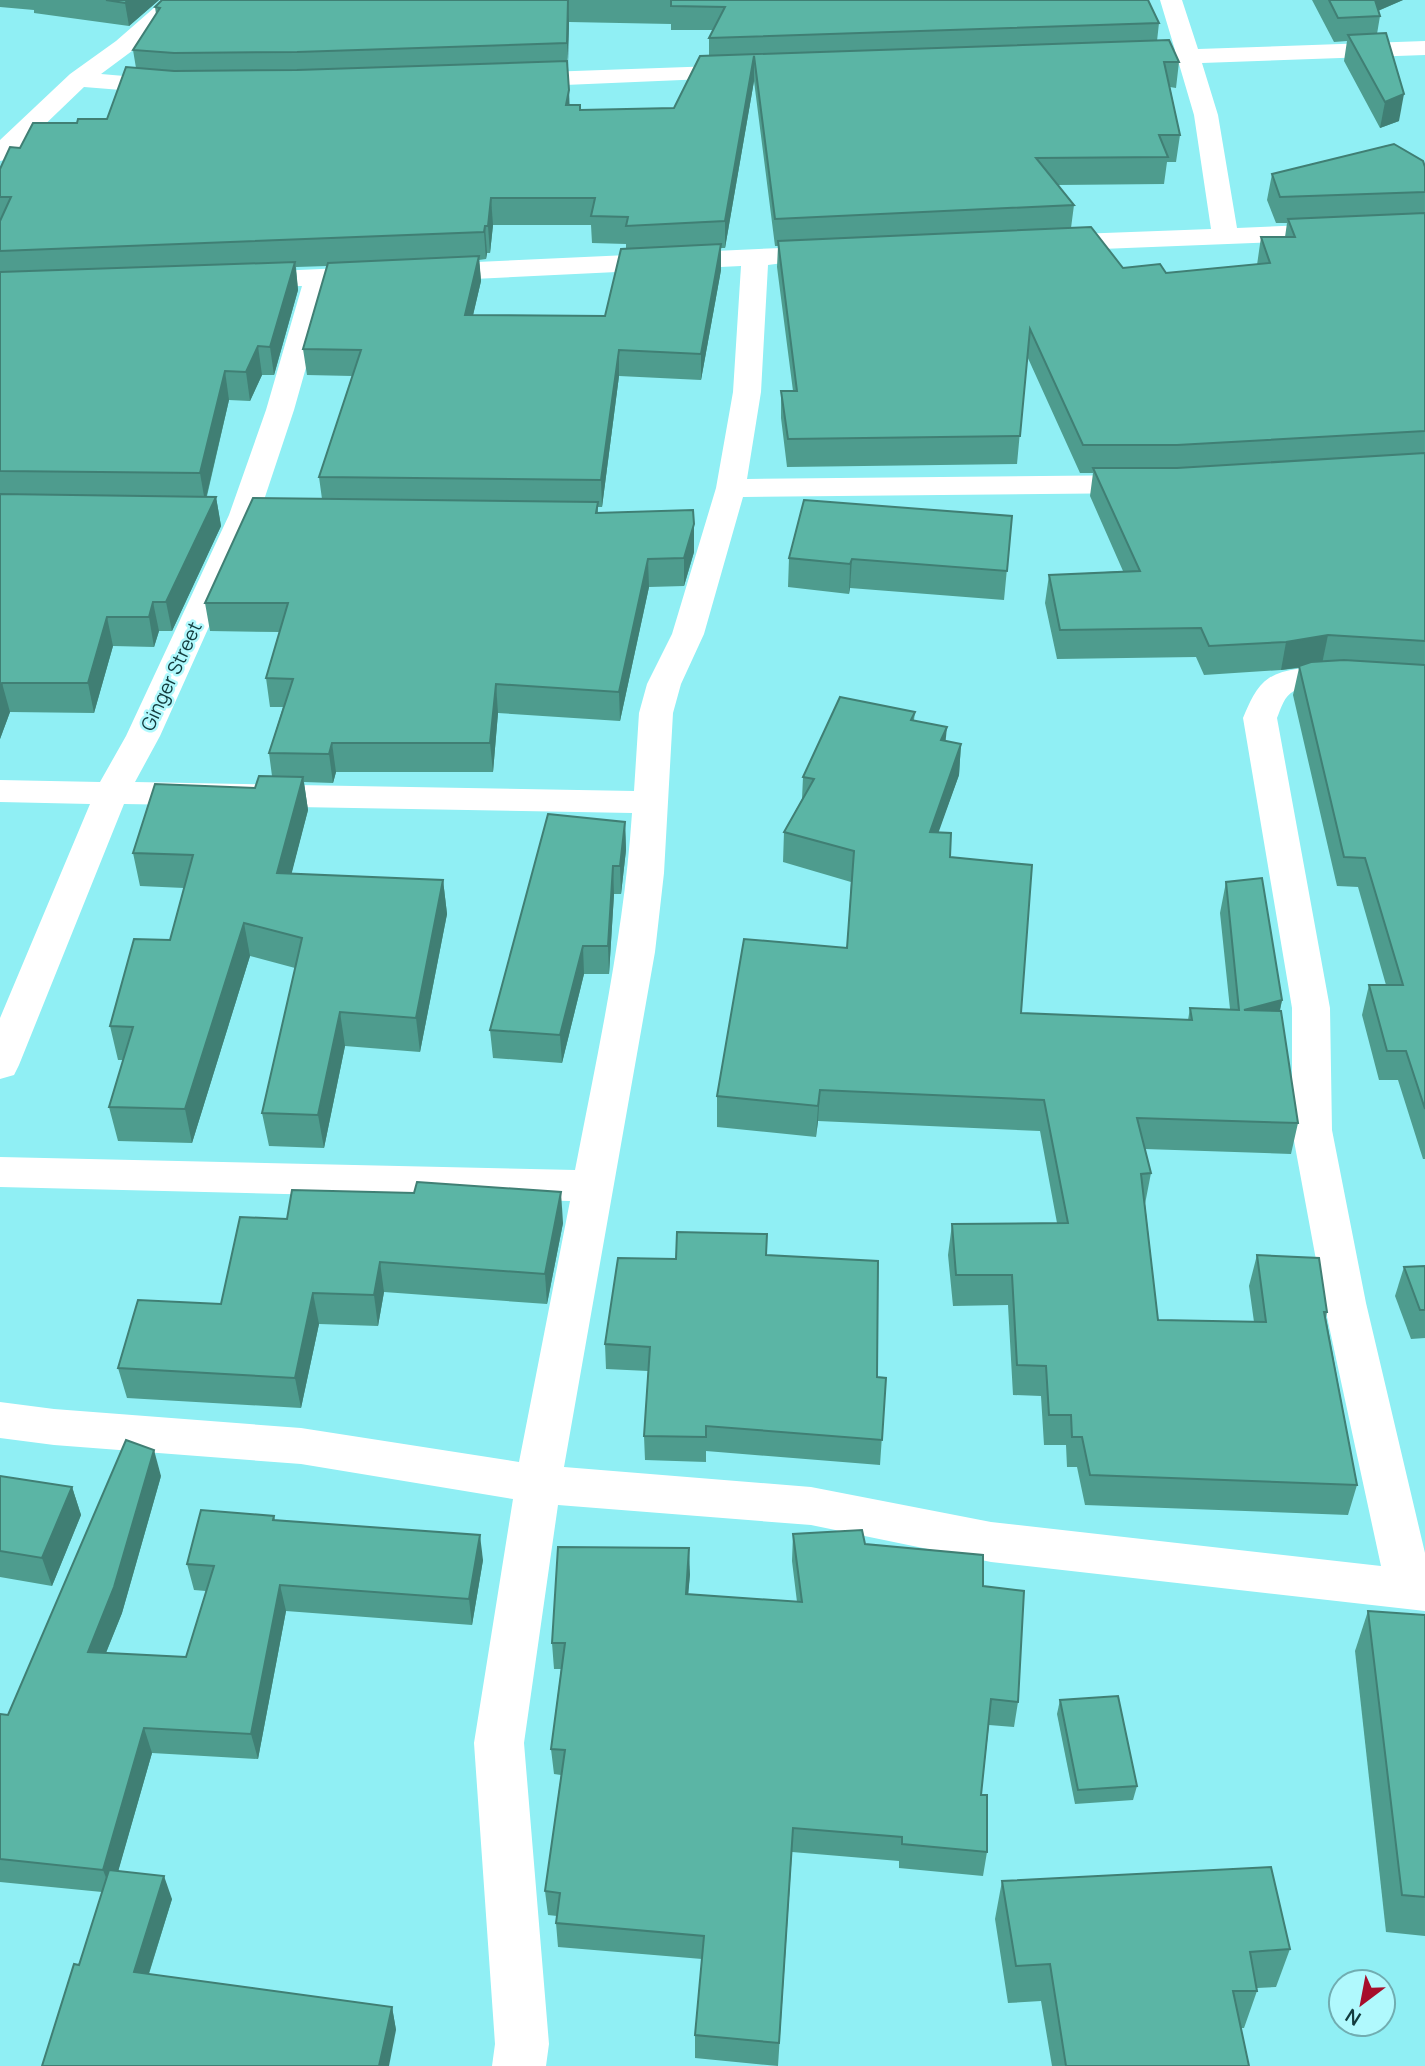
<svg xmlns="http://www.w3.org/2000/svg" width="1425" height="2066" font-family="Manrope,sans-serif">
<rect width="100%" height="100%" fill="#90eff4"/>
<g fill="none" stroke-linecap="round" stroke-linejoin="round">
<g fill="#fff" fill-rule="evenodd">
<path d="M 163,0 L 188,0 L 132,51 L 101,74 L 171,80 L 179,82 L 183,87 L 179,92 L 171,94 L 84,87 L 9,159 L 0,161 L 0,140 L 70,74 L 116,41 Z"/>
<path d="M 1160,0 L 1182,0 L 1198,49 L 1425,41 L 1425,55 L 1202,63 L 1218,115 L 1237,228 L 1425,220 L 1425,236 L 1051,251 L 1042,249 L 1038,243 L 1042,237 L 1051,235 L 1211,229 L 1194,115 L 1179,64 L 1126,66 L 1118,64 L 1114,59 L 1118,54 L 1175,50 Z"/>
<path d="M 744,65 L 752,67 L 756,72 L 752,77 L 518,87 L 510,85 L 506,80 L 510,75 L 518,73 Z"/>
<path d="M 781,248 L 790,250 L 794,256 L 790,262 L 768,265 L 761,392 L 747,479 L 1145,475 L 1156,478 L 1160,484 L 1156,490 L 1145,493 L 743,497 L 704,634 L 681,684 L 673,713 L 664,873 L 655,952 L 564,1467 L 811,1487 L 991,1522 L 1381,1566 L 1324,1303 L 1292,1130 L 1292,1008 L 1243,718 C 1249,704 1256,686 1269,678 C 1301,658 1387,670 1425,672 L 1425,692 C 1397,691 1316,680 1294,691 C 1284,696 1281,708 1277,718 L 1330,1008 L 1332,1130 L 1366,1303 L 1425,1553 L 1425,1611 L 991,1562 L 811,1525 L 558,1505 L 524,1743 L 549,2044 L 546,2066 L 492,2066 L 495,2044 L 474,1743 L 513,1499 L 301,1464 L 54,1445 L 0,1438 L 0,1402 L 54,1409 L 301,1428 L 519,1462 L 570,1201 L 0,1187 L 0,1157 L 575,1170 C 598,1051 624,934 632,813 L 124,804 L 19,1065 L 14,1075 L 0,1079 L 0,1018 L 90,804 L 0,802 L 0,780 L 100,782 L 126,736 L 229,515 L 266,410 L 302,286 L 243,287 L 234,285 L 230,279 L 234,273 ZM 741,266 L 733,392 L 716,488 L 672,634 L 647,684 L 639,713 L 634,791 L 135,782 L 160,736 L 259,515 L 294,410 L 329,286 Z"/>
</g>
</g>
<g fill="#4e9c8e" fill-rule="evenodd">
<path d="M 0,0 L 159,0 L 129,26 L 34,13 L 34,10 L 0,7 Z"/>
<path d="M 162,0 L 1148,0 L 1159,23 L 1157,41 L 1179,62 L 1176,88 L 1170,87 L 1180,135 L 1176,162 L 1167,162 L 1164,184 L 1057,185 L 1074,205 L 1071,228 L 1123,268 L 1166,273 L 1257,265 L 1261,237 L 1285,237 L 1287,223 L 1276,223 L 1267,200 L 1272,174 L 1425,167 L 1425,1159 L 1423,1159 L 1398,1080 L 1379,1080 L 1362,1015 L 1369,985 L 1386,985 L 1358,887 L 1337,886 L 1293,695 L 1299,668 L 1281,670 L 1204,675 L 1196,657 L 1057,659 L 1045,603 L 1049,575 L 1123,571 L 1090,496 L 1093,473 L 1080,473 L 1027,356 L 1017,464 L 787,467 L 781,418 L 781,391 L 793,391 L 777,267 L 778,246 L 775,246 L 754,81 L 725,248 L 721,248 L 721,270 L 701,380 L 619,376 L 602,507 L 598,507 L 598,513 L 694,524 L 694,552 L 684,586 L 649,587 L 620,721 L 498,713 L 493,772 L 336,772 L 333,783 L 304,782 L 308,810 L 291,874 L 443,880 L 447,914 L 420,1052 L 345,1046 L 324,1148 L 269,1146 L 262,1113 L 295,968 L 250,956 L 192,1143 L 118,1141 L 109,1107 L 123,1060 L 118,1060 L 110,1026 L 170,940 L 184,888 L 140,886 L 133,853 L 255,788 L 272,776 L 269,753 L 283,707 L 270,707 L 266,678 L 280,632 L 210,631 L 205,603 L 322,499 L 319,477 L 352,376 L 307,375 L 303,349 L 327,266 L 296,267 L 298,290 L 274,375 L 262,375 L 250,401 L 229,400 L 207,496 L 216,497 L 221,526 L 172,631 L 159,631 L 154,647 L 113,646 L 94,713 L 10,712 L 0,739 L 0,169 L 20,148 L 77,123 L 107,119 L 136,68 L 133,50 L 156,14 L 155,7 ZM 569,22 L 671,24 L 671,30 L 713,30 L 709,38 L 709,56 L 674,108 L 580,110 L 569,105 L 567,67 ZM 493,225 L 591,225 L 592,243 L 626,244 L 626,249 L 605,316 L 473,315 L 481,281 L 479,260 L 486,259 L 487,253 L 490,253 Z"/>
<path d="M 1312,0 L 1403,0 L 1378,11 L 1380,16 L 1377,34 L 1399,121 L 1380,128 L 1344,61 L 1347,41 L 1334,42 Z"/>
<path d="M 1012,516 L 1004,600 L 850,588 L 849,594 L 788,587 L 789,558 Z"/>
<path d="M 915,712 L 914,720 L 945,741 L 961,744 L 959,775 L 938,832 L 1021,1013 L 1188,1020 L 1190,1008 L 1230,1009 L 1220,913 L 1226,882 L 1282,1000 L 1280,1011 L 1298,1123 L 1291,1154 L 1145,1149 L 1151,1173 L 1145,1204 L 1158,1320 L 1254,1322 L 1249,1286 L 1257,1255 L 1327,1312 L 1326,1318 L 1357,1485 L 1348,1515 L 1085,1505 L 1077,1467 L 1067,1467 L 1066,1445 L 1044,1445 L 1041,1396 L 1013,1395 L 1008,1305 L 953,1306 L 948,1255 L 952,1224 L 1057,1223 L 1040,1131 L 818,1121 L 816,1137 L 717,1127 L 717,1096 L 847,948 L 851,882 L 783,862 L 784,832 L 802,799 L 803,777 Z"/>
<path d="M 625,822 L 626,850 L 621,894 L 614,894 L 609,974 L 584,974 L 562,1063 L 493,1058 L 490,1030 Z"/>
<path d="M 287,1219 L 563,1223 L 547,1304 L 384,1292 L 378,1326 L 319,1324 L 301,1408 L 127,1398 L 118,1368 L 221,1304 Z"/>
<path d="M 766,1255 L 877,1377 L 886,1378 L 880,1465 L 706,1451 L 706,1462 L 645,1460 L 644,1436 L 648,1371 L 606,1369 L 605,1344 L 676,1259 Z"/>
<path d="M 1425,1266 L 1425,1338 L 1411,1339 L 1395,1296 L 1404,1267 Z"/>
<path d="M 0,1476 L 72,1487 L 81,1515 L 52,1586 L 0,1577 Z"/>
<path d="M 161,1476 L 122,1613 L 106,1653 L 186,1657 L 206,1591 L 194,1590 L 187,1564 L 274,1516 L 275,1520 L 483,1560 L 472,1625 L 286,1611 L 258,1759 L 152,1753 L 118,1871 L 172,1899 L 149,1974 L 392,2007 L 396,2030 L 79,1965 L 102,1892 L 0,1882 L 0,1714 L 8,1715 Z"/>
<path d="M 793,1534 L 865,1544 L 983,1586 L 1018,1702 L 1014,1727 L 989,1725 L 981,1795 L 987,1852 L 983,1876 L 899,1868 L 899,1861 L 792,1852 L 778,2066 L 695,2058 L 695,2035 L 702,1959 L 558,1947 L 556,1923 L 557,1916 L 548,1915 L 545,1891 L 561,1775 L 554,1774 L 551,1749 L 561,1669 L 554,1669 L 552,1643 L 690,1574 L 688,1594 L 797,1602 L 792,1561 Z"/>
<path d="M 1368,1611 L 1425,1615 L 1425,1936 L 1386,1932 L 1355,1651 Z"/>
<path d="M 1060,1700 L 1137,1786 L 1133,1800 L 1075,1804 L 1057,1714 Z"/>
<path d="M 1002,1881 L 1290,1949 L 1276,1987 L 1257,1988 L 1257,1991 L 1244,2028 L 1241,2028 L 1249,2066 L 1052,2066 L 1041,2001 L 1008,2003 L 995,1919 Z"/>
</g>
<g fill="#407f74">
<path d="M 128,0 L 159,0 L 129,26 L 125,3 Z"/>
<path d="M 568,0 L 569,22 L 568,67 L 567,43 Z"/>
<path d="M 1371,0 L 1403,0 L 1368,15 Z"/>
<path d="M 754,56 L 754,81 L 725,248 L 725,221 Z"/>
<path d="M 569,90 L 570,116 L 566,105 Z"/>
<path d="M 1404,94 L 1399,121 L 1380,128 L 1385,102 Z"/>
<path d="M 491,198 L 493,225 L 490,253 L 488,226 Z"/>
<path d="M 485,226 L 487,253 L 486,259 L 484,232 Z"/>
<path d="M 721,244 L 721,270 L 701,380 L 701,354 Z"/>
<path d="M 479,256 L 481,281 L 467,341 L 465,315 Z"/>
<path d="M 295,262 L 298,290 L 274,375 L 270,347 Z"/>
<path d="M 258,346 L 262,375 L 250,401 L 246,372 Z"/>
<path d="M 619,350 L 619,376 L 602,507 L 601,480 Z"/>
<path d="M 225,371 L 229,400 L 205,502 L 200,473 Z"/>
<path d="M 216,497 L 221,526 L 172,631 L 166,602 Z"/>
<path d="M 694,524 L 694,552 L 684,586 L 684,558 Z"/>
<path d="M 648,559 L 649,587 L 620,721 L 619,692 Z"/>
<path d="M 852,559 L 850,588 L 849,594 L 850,564 Z"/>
<path d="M 153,602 L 159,631 L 154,647 L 149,617 Z"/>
<path d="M 107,617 L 113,646 L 94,713 L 88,683 Z"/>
<path d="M 1328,635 L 1322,664 L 1281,670 L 1286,642 Z"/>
<path d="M 2,683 L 10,712 L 0,739 L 0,689 Z"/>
<path d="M 496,684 L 498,713 L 493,772 L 490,743 Z"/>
<path d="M 947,727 L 944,757 L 941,740 Z"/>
<path d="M 332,743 L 336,772 L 333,783 L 329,754 Z"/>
<path d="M 961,744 L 959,775 L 928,862 L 930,832 Z"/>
<path d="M 303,777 L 308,810 L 283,907 L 277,873 Z"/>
<path d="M 625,822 L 626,850 L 621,894 L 620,866 Z"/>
<path d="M 613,866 L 614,894 L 609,974 L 608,946 Z"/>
<path d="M 443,880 L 447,914 L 420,1052 L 416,1018 Z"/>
<path d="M 244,923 L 250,956 L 192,1143 L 185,1109 Z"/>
<path d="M 583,946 L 584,974 L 562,1063 L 560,1035 Z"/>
<path d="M 1282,1000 L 1275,1031 L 1244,1010 Z"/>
<path d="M 340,1012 L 345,1046 L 324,1148 L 318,1115 Z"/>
<path d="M 820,1090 L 818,1121 L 816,1137 L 818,1106 Z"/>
<path d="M 561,1192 L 563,1223 L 547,1304 L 545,1274 Z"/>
<path d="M 380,1262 L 384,1292 L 378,1326 L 374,1295 Z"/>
<path d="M 313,1293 L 319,1324 L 301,1408 L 295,1378 Z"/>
<path d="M 154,1450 L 161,1476 L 122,1613 L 96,1677 L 88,1652 Z"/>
<path d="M 72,1487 L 81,1515 L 52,1586 L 42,1558 Z"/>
<path d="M 480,1535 L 483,1560 L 472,1625 L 469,1599 Z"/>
<path d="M 689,1548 L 690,1574 L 686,1620 L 686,1594 Z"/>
<path d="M 280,1585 L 286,1611 L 258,1759 L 251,1734 Z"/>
<path d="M 144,1728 L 152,1753 L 112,1893 L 103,1870 Z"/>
<path d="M 164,1876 L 172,1899 L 142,1995 L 134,1972 Z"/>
<path d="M 392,2007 L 396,2030 L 389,2066 L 379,2066 Z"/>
</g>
<g fill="#5bb5a5" stroke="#407f74" stroke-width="2">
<path d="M 106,0 L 128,0 L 125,3 Z"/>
<path d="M 162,0 L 568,0 L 567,43 L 297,52 L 174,53 L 133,50 L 160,8 L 155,7 Z"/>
<path d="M 671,0 L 1148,0 L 1159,23 L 709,38 L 725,7 L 671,6 Z"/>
<path d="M 1329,0 L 1375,0 L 1380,16 L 1338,18 Z"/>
<path d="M 1386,33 L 1404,94 L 1385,102 L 1348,35 Z"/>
<path d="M 1169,40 L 1179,62 L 1164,62 L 1180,135 L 1159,135 L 1168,157 L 1036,158 L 1074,205 L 775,219 L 754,56 L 725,221 L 626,226 L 628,217 L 591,216 L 595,198 L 491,198 L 488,226 L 485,226 L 484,232 L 0,251 L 0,221 L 11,197 L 0,197 L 0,169 L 10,147 L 20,148 L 33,123 L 77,123 L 78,119 L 107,119 L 126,67 L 174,71 L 297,70 L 567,61 L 569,90 L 566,105 L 580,105 L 580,110 L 674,108 L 700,56 Z"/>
<path d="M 1394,144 L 1423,161 L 1425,167 L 1425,192 L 1280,197 L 1272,174 Z"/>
<path d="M 1425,213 L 1425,431 L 1177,445 L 1083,445 L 1030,329 L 1020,436 L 788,439 L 781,391 L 797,391 L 778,241 L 1091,227 L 1123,268 L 1160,264 L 1166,273 L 1270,263 L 1261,237 L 1295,237 L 1288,219 Z"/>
<path d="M 721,244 L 701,354 L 619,350 L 601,480 L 319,477 L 361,350 L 303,349 L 328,263 L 479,256 L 465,315 L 605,316 L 621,249 Z"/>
<path d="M 295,262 L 270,347 L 258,346 L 246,372 L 225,371 L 200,473 L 0,471 L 0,272 Z"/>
<path d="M 1425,453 L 1425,641 L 1328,635 L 1286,642 L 1209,646 L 1201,628 L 1060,630 L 1049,575 L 1140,571 L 1093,468 L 1177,468 Z"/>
<path d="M 0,494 L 216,497 L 166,602 L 153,602 L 149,617 L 107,617 L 88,683 L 2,683 L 0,689 Z"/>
<path d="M 253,498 L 598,502 L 596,513 L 693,510 L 694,524 L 684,558 L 648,559 L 619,692 L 496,684 L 490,743 L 332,743 L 329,754 L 269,753 L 293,679 L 266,678 L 288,603 L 205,603 Z"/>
<path d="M 804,500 L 1012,516 L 1007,571 L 852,559 L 850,564 L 789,558 Z"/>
<path d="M 1344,660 L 1425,665 L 1425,1109 L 1406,1051 L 1387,1051 L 1369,985 L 1403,985 L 1365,858 L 1344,857 L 1299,666 L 1311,662 Z"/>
<path d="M 840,697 L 915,712 L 911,720 L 947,727 L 941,740 L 961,744 L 930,832 L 951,833 L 950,857 L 1032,865 L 1021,1013 L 1192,1020 L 1190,1008 L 1239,1010 L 1226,882 L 1262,878 L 1282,1000 L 1244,1010 L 1281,1011 L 1298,1123 L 1137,1118 L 1151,1173 L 1141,1174 L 1158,1320 L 1266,1322 L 1257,1255 L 1319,1258 L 1327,1312 L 1324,1312 L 1357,1485 L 1090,1475 L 1082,1437 L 1072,1437 L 1071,1415 L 1049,1415 L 1046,1366 L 1017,1365 L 1012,1275 L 956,1275 L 952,1224 L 1068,1223 L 1044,1100 L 820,1090 L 818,1106 L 717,1096 L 744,939 L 847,948 L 854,851 L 784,832 L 814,779 L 803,777 Z"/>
<path d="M 259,776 L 303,777 L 277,873 L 443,880 L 416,1018 L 340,1012 L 318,1115 L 262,1113 L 302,938 L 244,923 L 185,1109 L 109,1107 L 133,1027 L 110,1026 L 134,939 L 170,940 L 193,855 L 133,853 L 155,784 L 255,788 Z"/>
<path d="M 548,814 L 625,822 L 620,866 L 613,866 L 608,946 L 583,946 L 560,1035 L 490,1030 Z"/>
<path d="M 417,1182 L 561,1192 L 545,1274 L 380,1262 L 374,1295 L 313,1293 L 295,1378 L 118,1368 L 138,1300 L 221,1304 L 240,1217 L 287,1219 L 292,1190 L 414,1193 Z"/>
<path d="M 677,1232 L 767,1234 L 766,1255 L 878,1261 L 877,1377 L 886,1378 L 882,1440 L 706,1426 L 706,1437 L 644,1436 L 650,1347 L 605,1344 L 618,1258 L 676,1259 Z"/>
<path d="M 1425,1266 L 1425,1310 L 1420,1310 L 1404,1267 Z"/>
<path d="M 126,1440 L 154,1450 L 114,1587 L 88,1652 L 186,1657 L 214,1566 L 187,1564 L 201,1510 L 274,1516 L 273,1520 L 480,1535 L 469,1599 L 280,1585 L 251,1734 L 144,1728 L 103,1870 L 0,1859 L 0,1714 L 8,1715 Z"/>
<path d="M 0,1476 L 72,1487 L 42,1558 L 0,1551 Z"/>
<path d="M 862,1530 L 865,1544 L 983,1555 L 983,1586 L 1024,1591 L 1018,1702 L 991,1699 L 981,1795 L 987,1795 L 987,1852 L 902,1844 L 902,1837 L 793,1828 L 779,2043 L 695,2035 L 704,1936 L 556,1923 L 560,1893 L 545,1891 L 565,1750 L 551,1749 L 565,1643 L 552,1643 L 558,1547 L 689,1548 L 686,1594 L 802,1602 L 793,1534 Z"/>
<path d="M 1368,1611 L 1425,1615 L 1425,1897 L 1402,1895 Z"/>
<path d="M 1118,1696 L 1137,1786 L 1078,1790 L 1060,1700 Z"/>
<path d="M 1271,1867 L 1290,1949 L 1250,1952 L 1257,1991 L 1233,1991 L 1249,2066 L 1066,2066 L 1050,1964 L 1016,1966 L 1002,1881 Z"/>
<path d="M 109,1870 L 164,1876 L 134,1972 L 392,2007 L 379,2066 L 42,2066 L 74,1964 L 79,1965 Z"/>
</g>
<g text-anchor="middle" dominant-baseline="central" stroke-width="5" stroke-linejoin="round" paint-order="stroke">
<g font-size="19" fill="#133c3e" stroke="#b0f9fd">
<text transform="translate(171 676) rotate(-65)">Ginger Street</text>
</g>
</g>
<g transform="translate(1362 2003) rotate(212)"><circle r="33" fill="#b0f9fd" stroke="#71adb1" stroke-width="2"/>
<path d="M0-5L12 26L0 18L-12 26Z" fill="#a70e2b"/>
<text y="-10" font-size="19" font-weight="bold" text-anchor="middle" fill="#133c3e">N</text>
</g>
</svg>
